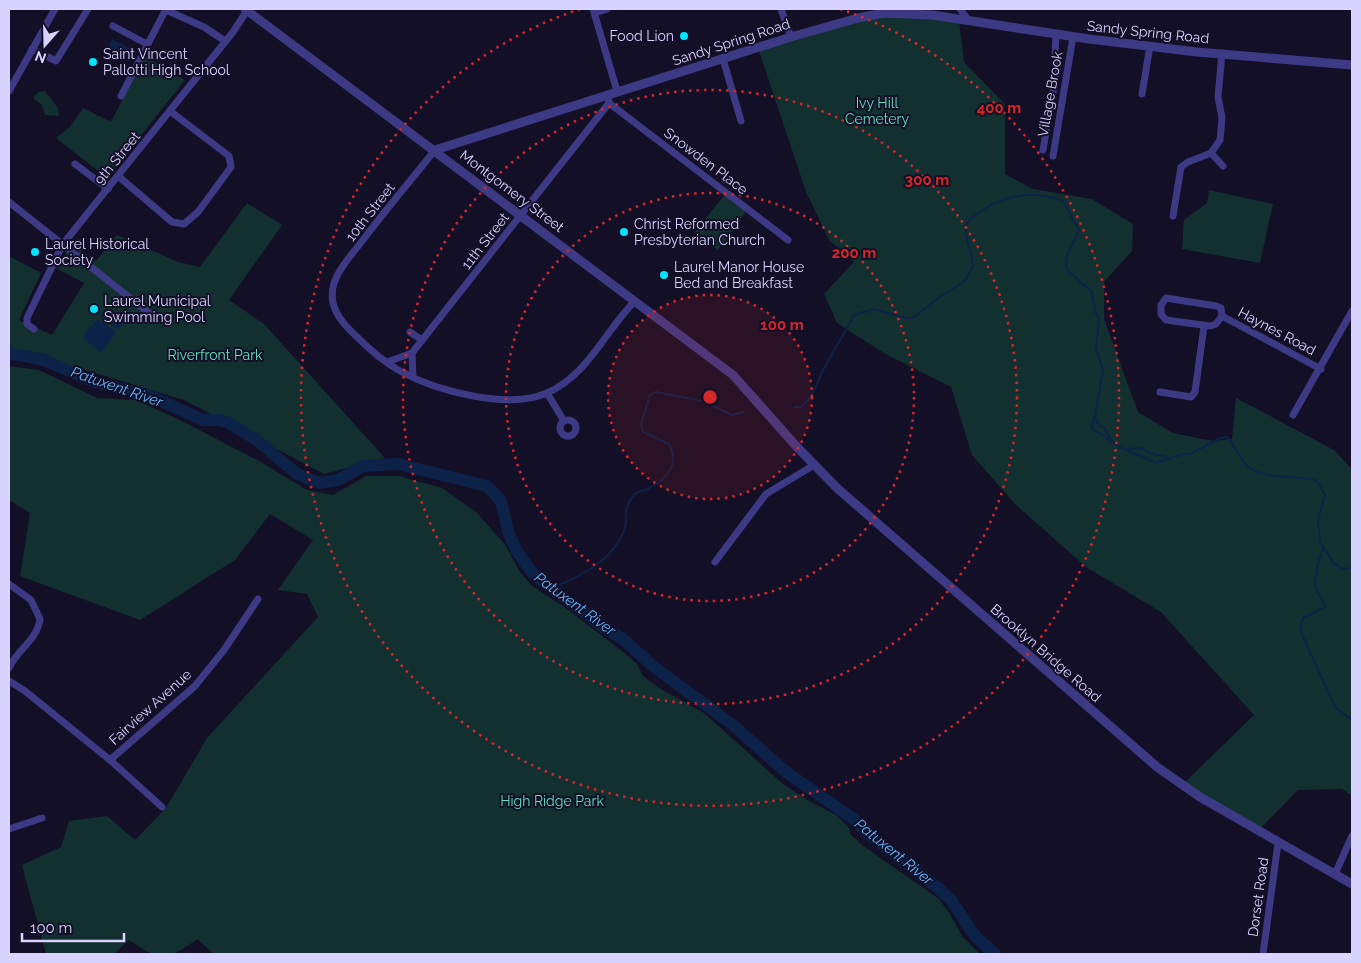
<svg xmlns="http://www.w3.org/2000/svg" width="1361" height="963" font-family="Raleway,sans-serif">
<rect width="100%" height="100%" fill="#130f26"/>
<g fill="#12302f">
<path d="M 904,13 L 959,20 L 964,62 L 1005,104 L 1005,174 L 1033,189 L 1092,199 L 1133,224 L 1132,251 L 1104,282 L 1104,319 L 1138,412 L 1173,433 L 1213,441 L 1232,439 L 1236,398 L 1334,450 L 1352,469 L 1352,796 L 1342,789 L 1298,790 L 1258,831 L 1182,785 L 1254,715 L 1161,612 L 1086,567 L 1015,504 L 972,455 L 951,387 L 884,353 L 837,323 L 824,294 L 854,262 L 829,240 L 806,192 L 758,48 L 809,32 Z"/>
<path d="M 145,56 L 185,80 L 107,178 L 56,138 L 70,127 L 83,108 L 111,122 Z"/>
<path d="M 45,91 L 58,108 L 59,116 L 45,115 L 42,105 L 33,98 L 38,92 Z"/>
<path d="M 1209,190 L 1273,204 L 1260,263 L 1182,249 L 1184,220 L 1207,203 Z"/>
<path d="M 727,192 L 748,209 L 718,250 L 694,233 Z"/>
<path d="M 247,203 L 282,225 L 229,300 L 264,324 L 385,458 L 324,474 L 184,400 L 9,347 L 9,256 L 41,273 L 19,320 L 52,335 L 84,283 L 56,268 L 72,244 L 96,261 L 117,235 L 178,262 L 200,267 Z"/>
<path d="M 9,366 L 39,370 L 97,398 L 136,400 L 182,421 L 261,462 L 307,490 L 333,495 L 366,476 L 399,476 L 442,488 L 476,512 L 504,543 L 520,572 L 532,586 L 563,606 L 622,651 L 637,664 L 643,676 L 659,688 L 704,713 L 783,784 L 804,798 L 836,815 L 848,826 L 851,835 L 862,845 L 939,899 L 950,914 L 962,936 L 980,954 L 214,954 L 197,939 C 168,961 159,961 129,940 L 114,954 L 46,954 L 22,865 L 61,847 L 69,821 L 107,816 L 135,840 L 166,808 L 207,738 L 318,617 L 307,594 L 278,590 L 313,540 L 270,514 L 235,560 L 140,620 L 20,576 L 30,513 L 9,500 Z"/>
</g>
<g fill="#0c2248">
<path d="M 112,39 L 129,48 L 124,59 L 108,48 Z"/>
<path d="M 106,309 L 124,323 L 118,330 L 100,316 Z"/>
<path d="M 98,319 L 116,332 L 101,353 L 83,338 L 90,325 L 92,326 Z"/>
</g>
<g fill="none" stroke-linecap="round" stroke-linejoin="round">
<g stroke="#0c2248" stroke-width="2">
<path d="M 794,407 L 801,407 C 816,395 817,379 827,363 C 836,347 845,332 854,315 L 874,309 L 907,318 L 913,318 L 938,298 L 964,282 L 973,266 C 973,254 964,237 966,228 C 967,219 974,216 981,211 C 1007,194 1033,190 1063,201 L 1079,230 C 1074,245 1062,254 1068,271 L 1092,292 L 1095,311 L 1099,319 L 1096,348 L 1103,370 L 1095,417 L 1099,426 L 1104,427 L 1112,441 L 1119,447 L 1156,463 L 1183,454 L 1190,454 L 1220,438 L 1227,437 C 1236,446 1240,462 1251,469 C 1270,480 1297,474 1317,481 L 1325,495 L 1318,520 L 1320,542 L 1334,564 L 1344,569 L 1352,568"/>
<path d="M 1094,418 L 1091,428 L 1110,440"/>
<path d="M 1128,449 L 1142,448 L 1149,453 L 1171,458"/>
<path d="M 1323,548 C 1320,557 1313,579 1316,589 C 1318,596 1324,599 1325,607 L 1303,618 L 1300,630 L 1335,707 L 1352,720"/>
<path d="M 551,588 C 578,578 613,560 624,531 C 629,518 621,511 634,495 C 637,491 643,491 648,489 C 665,480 681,465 669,444 L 643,432 L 641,424 L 650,395 L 656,392 L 703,401 L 732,415 L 744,412"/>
</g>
<path stroke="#0c2248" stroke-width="12" d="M 9,353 L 44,360 L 94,382 L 148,395 L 203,420 L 220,420 L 229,423 L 258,441 L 297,474 L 319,483 L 338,480 L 363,466 L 398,464 L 487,486 L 501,501 L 508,531 L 516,550 L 534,575 L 603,627 L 623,639 L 654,667 L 733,725 L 786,772 L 855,820 L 867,833 L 937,887 L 951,900 L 975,936 L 995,954"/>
<g stroke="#3d3a85" stroke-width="7">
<path d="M 593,9 L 617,91"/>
<path d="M 781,9 L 791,37"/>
<path d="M 960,9 L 969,21"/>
<path d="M 166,10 L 204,27 L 225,41"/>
<path d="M 595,13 L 607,9"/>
<path d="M 113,26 L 147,44"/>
<path d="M 32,49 L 56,61 L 88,9"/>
<path d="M 723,59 L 741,121"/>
<path d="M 9,91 L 55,9"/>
<path d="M 1142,94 L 1150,46"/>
<path d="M 121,96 L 166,9"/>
<path d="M 609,103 L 788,240"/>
<path d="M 435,150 C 412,179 388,207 366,236 C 355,251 340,266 334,283 C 327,306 341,322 356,336 C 369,349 384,362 400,371 C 436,391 508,410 547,393 C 588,375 605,331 635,301"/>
<path d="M 1043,150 L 1058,63 L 1055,55 L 1056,34"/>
<path d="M 1211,153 L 1223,166"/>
<path d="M 1053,156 L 1073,37"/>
<path d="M 75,164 L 108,189"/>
<path d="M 118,176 L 172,222 L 184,224 L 198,212 L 231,167 L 229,156 L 170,111"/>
<path d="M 9,202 L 149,313"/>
<path d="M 1173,216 L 1181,167 L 1188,162 L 1211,153 L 1220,140 L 1222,118 L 1218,97 L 1222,53"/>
<path d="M 1222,316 L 1216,324 L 1210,326 L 1166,320 L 1161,314 L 1161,305 L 1166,298 L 1216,306 L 1221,308 L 1222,316 L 1321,369"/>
<path d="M 34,329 L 27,324 L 27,318 L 63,244 L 233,32 L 248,9"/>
<path d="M 410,332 L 422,340"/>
<path d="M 412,353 L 413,377"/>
<path d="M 387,362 L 412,353 L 609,103 L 608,94"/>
<path d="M 1160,392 L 1191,397 L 1195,392 L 1204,326"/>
<path d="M 547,393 L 564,421"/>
<path d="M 1293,415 L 1352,311"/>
<circle cx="568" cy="428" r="8"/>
<path d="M 715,562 L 766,494 L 814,465"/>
<path d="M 9,584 L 31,600 L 40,619 C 37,641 17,649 9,668"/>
<path d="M 9,681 L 25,691 L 110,760 L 162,807"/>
<path d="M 110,760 L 195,686 L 224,650 L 258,599"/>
<path d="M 9,829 L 42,818"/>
<path d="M 1335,874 L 1352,836"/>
<path d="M 1263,954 L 1278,843"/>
</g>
<g stroke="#3d3a85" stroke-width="9">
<path d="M 245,9 L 733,375 L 797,447 L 837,488 L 1157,767 L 1200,797 L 1352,884"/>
<path d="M 435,150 L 791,37 L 858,18 L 884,13 L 932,15 L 1089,39 L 1197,52 L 1352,65"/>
</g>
</g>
<circle cx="710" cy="397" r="102" fill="#d62828" fill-opacity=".12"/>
<g fill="none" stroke="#d62828" stroke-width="2.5" stroke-dasharray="2.5 5">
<circle cx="710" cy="397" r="102"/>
<circle cx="710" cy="397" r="204"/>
<circle cx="710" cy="397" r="307"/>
<path d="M840 9A409 409 0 1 1 580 9"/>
</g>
<g fill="#00e5ff" stroke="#130f26" stroke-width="2">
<circle cx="684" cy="36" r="5"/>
<circle cx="93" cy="62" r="5"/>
<circle cx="624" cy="232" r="5"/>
<circle cx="35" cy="252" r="5"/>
<circle cx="664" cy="275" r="5"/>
<circle cx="94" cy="309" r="5"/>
</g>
<g text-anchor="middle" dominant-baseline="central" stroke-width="4" stroke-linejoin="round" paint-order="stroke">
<g font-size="14" fill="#d9d4ff" stroke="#130f26">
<text transform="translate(1148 32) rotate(6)">Sandy Spring Road</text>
<text transform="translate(731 42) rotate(-18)">Sandy Spring Road</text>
<text transform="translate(1050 94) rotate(-80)">Village Brook</text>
<text transform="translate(117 158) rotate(-51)">9th Street</text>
<text transform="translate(706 161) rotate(37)">Snowden Place</text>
<text transform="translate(512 191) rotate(37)">Montgomery Street</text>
<text transform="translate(370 212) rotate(-52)">10th Street</text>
<text transform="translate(485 241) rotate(-52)">11th Street</text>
<text transform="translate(1277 331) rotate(28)">Haynes Road</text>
<text transform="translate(1046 653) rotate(41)">Brooklyn Bridge Road</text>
<text transform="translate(150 707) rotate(-42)">Fairview Avenue</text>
<text transform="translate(1258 897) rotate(-82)">Dorset Road</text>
</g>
<g font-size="14" fill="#d9d4ff" stroke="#130f26" text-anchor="start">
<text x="674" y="36" text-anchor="end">Food Lion</text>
<text x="103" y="54">Saint Vincent<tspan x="103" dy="16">Pallotti High School</tspan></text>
<text x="634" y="224">Christ Reformed<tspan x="634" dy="16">Presbyterian Church</tspan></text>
<text x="45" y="244">Laurel Historical<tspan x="45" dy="16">Society</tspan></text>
<text x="674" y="267">Laurel Manor House<tspan x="674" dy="16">Bed and Breakfast</tspan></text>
<text x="104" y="301">Laurel Municipal<tspan x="104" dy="16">Swimming Pool</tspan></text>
</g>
<g font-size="14" fill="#5fe0c0" stroke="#130f26">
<text x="877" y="103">Ivy Hill<tspan x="877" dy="16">Cemetery</tspan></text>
<text x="215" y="355">Riverfront Park</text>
<text x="552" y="801">High Ridge Park</text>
</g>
<g font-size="15" font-style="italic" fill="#62b6ff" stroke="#130f26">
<text transform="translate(117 387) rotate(19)">Patuxent River</text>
<text transform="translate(575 604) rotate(36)">Patuxent River</text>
<text transform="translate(894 852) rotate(39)">Patuxent River</text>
</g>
</g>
<circle cx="710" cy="397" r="8" fill="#d62828" stroke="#130f26" stroke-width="2.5"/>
<g font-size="15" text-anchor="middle" font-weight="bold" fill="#d62828" stroke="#130f26" stroke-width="4" stroke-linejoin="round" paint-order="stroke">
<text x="999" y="113">400 m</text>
<text x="927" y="185">300 m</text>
<text x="854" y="258">200 m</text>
<text x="782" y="330">100 m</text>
</g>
<rect width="1361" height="963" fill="none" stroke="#d9d4ff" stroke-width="20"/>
<g transform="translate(45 45) rotate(200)" stroke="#130f26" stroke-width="4" paint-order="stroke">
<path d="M0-4L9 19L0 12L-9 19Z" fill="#d9d4ff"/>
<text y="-8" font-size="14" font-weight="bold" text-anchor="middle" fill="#d9d4ff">N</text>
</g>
<path d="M22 933v8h102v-8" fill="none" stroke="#d9d4ff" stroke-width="2.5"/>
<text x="30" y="933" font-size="15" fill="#d9d4ff" stroke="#130f26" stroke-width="4" paint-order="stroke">100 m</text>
</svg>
